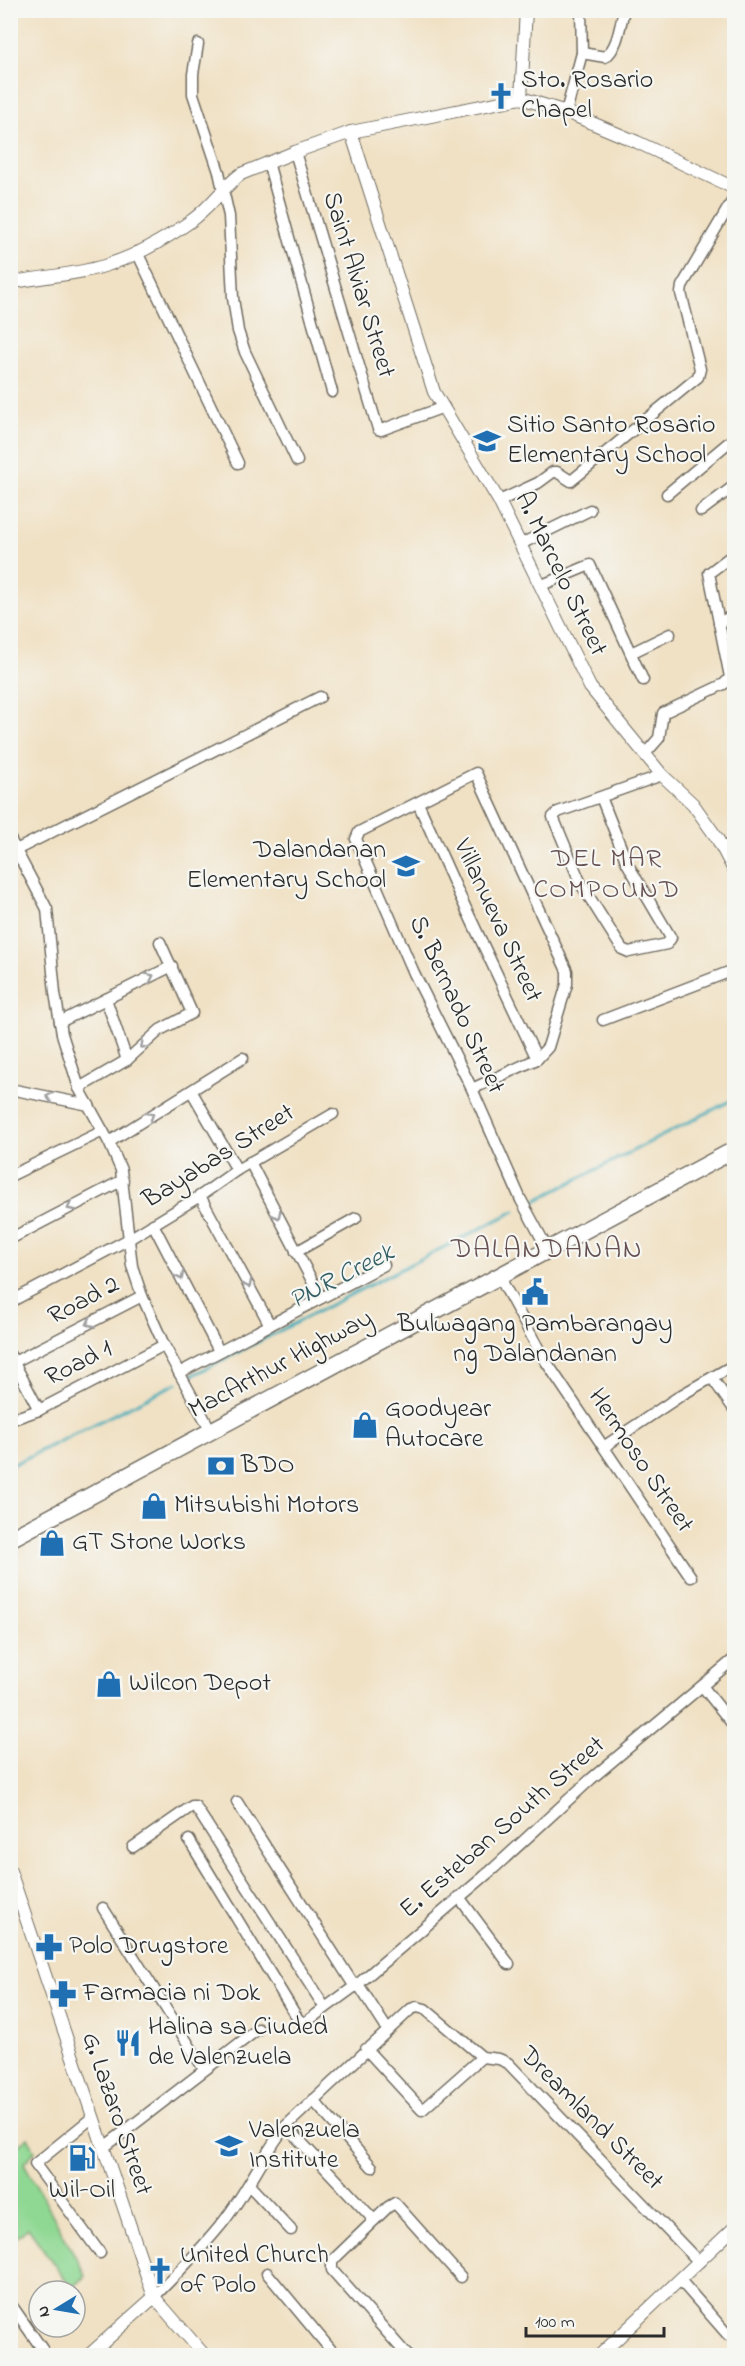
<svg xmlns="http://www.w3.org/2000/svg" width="745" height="2366" font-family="'Indie Flower',sans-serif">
<rect width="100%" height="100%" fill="#f6f6f2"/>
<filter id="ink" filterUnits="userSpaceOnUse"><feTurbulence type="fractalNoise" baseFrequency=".0167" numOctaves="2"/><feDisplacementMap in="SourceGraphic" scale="12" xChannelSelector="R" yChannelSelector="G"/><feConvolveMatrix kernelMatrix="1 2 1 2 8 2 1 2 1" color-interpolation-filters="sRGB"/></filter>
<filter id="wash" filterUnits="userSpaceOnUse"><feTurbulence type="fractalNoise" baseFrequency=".008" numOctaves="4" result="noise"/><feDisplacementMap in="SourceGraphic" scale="24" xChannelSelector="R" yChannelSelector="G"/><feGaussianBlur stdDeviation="1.35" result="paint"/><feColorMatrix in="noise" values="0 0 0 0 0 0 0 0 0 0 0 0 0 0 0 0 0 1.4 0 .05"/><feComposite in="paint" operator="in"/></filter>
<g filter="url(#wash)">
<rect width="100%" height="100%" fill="#f0e1c4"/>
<path fill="#8fd893" stroke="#5d825f" stroke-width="1.5" d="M 28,2137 L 35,2151 L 24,2163 L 86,2276 L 71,2288 L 28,2228 L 11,2242 L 11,2152 Z"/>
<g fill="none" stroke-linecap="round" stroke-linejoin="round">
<g stroke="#3cabba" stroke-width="3">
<path d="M 529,1204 L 734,1099"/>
<path d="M 187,1378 L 515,1211"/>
<path d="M 10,1466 L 177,1383"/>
</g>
</g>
</g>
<g filter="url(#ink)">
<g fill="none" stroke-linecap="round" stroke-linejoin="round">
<defs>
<g id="minor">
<path d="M 198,44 L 193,74 L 193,94 L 219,172 L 229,216 L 233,298 L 238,331 L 245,352 L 297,461"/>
<path d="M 582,53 L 605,57 C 618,48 620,25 624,10"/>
<path d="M 566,112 L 582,53 L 581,10"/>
<path d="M 295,152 L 378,429 L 381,430 L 444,407"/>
<path d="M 268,162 L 332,392"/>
<path d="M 137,252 L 238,463"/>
<path d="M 667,494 L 734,438"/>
<path d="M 499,501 L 538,483 L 553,472 L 557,472 L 571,481 L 698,377 L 700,369 L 681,293 L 682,286 L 734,198"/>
<path d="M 701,511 L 734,486"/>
<path d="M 521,544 L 590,510"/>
<path d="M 542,585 L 590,565 L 643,680"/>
<path d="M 719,624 L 734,614"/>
<path d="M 631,653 L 670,634"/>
<path d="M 730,677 L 709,573 L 734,554"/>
<path d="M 645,754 L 659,738 L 663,713 L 724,684 L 734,674"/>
<path d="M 601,797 L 627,863 L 671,938 L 667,944 L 629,952 L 622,949 L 581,884 L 553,817 L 558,812 L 662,775"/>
<path d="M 418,803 L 460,896 L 537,1059"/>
<path d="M 10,839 L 47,909 L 55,993 L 62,1034 L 79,1088 L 109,1142 L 121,1170 L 132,1266 L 142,1296 L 164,1345 L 211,1431"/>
<path d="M 16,850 L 320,697"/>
<path d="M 106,999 L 127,1060"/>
<path d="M 603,1020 L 734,970"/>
<path d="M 60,1022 L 172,966"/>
<path d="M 79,1088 L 127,1060 L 160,1030 L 192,1013 L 160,942"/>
<path d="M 10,1089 L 89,1105"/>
<path d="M 472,1089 L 537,1059 L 548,1047 L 567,984 L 567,971 L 556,947 L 476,773 L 359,832 L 356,839 L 414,973 L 472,1089 L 521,1200 L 548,1250"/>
<path d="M 192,1092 L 237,1170"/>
<path d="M 109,1142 L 243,1058"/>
<path d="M 250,1162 L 321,1298"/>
<path d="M 10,1176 L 103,1131"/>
<path d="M 200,1196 L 270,1325"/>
<path d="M 153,1224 L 219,1351"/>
<path d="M 10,1239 L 123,1180"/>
<path d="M 296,1252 L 356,1218"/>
<path d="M 499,1276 L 543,1357 L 691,1577"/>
<path d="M 10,1302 L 129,1239 L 200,1196 L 237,1170 L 333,1114"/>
<path d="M 10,1355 L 39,1410"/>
<path d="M 14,1362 L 142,1296"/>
<path d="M 179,1373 L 384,1265"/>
<path d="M 712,1378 L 734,1409"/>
<path d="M 10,1420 L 39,1410 L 164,1345"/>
<path d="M 605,1446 L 683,1394 L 734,1365"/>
<path d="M 703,1687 L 734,1726"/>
<path d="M 237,1802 L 355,1987"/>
<path d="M 189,1840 L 298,2019 L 302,2022 L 306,2022 L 358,1984 L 494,1868 L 591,1779 L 734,1659"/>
<path d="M 133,1847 L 192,1806 L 195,1806 L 325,2008"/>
<path d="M 459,1897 L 509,1964"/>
<path d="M 103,1908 L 204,2069"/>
<path d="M 358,1984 L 387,2029"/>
<path d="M 366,2049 L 422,2110 L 482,2057"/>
<path d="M 313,2100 L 372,2167"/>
<path d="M 93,2117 L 35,2164 L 100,2253"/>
<path d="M 286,2126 L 374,2220"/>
<path d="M 103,2148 L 258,2029"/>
<path d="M 249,2185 L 291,2230"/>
<path d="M 267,2273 L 336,2356"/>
<path d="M 680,2280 L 728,2335"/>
<path d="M 154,2297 C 176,2274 200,2251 220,2226 C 246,2195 261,2157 286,2126 L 411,2009 L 417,2007 L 425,2009 L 482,2057 L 499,2059 L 508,2063 L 699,2262"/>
<path d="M 10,2303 L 47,2356"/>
<path d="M 408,2356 L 332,2270 L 332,2261 L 388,2207 L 395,2203 L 461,2277"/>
</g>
<g id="tertiary">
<path d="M 521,98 L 526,10"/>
<path d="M 351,132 L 434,392 L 499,501 L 590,687 L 662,775 L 693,804 L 717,838 L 734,870"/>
<path d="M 10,283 C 43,276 79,275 110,264 C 138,255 167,238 191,221 C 210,208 222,188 241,174 L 295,152 L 351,132 L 521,98 L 566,112 L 637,142 L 734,188"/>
<path d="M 10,1871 L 154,2297 L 205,2356"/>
<path d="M 88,2356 L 154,2297"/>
<path d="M 599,2356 L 734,2228"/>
</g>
<path id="trunk" d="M 10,1539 L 734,1150"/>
</defs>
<use href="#minor" stroke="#706b61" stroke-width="13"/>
<use href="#tertiary" stroke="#706b61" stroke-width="14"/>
<use href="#trunk" stroke="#706b61" stroke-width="19"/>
<use href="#minor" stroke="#fff" stroke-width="10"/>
<use href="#tertiary" stroke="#fff" stroke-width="12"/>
<use href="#trunk" stroke="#fff" stroke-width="16"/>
</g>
<defs><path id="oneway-chevron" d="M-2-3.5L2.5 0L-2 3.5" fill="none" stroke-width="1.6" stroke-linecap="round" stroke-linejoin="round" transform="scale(1.5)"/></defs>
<g stroke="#a0a0a0">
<use href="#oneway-chevron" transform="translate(150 977) rotate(-26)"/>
<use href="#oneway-chevron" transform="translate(144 1045) rotate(138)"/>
<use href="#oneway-chevron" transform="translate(50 1097) rotate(-168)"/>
<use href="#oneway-chevron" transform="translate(150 1116) rotate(-30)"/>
<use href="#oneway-chevron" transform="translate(71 1207) rotate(152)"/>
<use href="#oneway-chevron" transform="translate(277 1215) rotate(63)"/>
<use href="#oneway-chevron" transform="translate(180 1276) rotate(63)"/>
<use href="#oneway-chevron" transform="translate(248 1284) rotate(62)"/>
<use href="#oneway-chevron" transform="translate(90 1323) rotate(152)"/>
</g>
</g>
<defs>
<symbol id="church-bare" viewBox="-9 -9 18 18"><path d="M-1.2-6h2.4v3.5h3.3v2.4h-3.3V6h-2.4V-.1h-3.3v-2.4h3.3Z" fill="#1f6fb2" stroke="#f6f6f2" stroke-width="2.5" paint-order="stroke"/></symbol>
<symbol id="school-bare" viewBox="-9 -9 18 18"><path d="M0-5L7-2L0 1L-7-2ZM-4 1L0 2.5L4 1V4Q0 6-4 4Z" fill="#1f6fb2" stroke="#f6f6f2" stroke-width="2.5" paint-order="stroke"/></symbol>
<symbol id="civic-bare" viewBox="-9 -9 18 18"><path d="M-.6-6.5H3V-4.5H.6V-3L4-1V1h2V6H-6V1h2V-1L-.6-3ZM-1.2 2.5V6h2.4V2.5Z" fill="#1f6fb2" stroke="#f6f6f2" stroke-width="2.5" paint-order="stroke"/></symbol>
<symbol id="shop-bare" viewBox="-9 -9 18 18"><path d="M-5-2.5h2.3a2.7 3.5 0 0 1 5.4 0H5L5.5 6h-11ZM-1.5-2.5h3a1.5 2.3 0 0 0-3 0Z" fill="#1f6fb2" stroke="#f6f6f2" stroke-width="2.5" paint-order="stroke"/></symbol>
<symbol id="bank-bare" viewBox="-9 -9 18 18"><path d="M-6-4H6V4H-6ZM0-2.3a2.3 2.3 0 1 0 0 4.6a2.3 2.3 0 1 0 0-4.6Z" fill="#1f6fb2" stroke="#f6f6f2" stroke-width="2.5" paint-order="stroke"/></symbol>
<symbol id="pharmacy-bare" viewBox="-9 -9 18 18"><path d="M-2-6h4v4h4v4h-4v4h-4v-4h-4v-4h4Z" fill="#1f6fb2" stroke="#f6f6f2" stroke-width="2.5" paint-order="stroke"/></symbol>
<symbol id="restaurant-bare" viewBox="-9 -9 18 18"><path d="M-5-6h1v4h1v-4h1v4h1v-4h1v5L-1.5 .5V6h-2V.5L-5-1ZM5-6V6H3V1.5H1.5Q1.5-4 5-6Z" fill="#1f6fb2" stroke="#f6f6f2" stroke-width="2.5" paint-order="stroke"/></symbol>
<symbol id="fuel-bare" viewBox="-9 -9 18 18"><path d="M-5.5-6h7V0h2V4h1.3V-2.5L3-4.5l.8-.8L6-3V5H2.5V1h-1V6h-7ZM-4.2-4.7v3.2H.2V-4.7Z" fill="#1f6fb2" stroke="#f6f6f2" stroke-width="2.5" paint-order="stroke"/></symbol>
</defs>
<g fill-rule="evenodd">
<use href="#church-bare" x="482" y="77" width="38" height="38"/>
<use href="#school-bare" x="468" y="422" width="38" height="38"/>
<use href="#school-bare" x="387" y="847" width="38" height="38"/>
<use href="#civic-bare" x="516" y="1273" width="38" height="38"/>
<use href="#shop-bare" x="346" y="1406" width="38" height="38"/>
<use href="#bank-bare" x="202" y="1447" width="38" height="38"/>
<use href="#shop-bare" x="135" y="1487" width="38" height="38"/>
<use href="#shop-bare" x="33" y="1524" width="38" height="38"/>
<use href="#shop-bare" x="90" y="1665" width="38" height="38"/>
<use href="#pharmacy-bare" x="30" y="1928" width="38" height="38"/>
<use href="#pharmacy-bare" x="44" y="1975" width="38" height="38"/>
<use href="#restaurant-bare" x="109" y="2024" width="38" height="38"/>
<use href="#school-bare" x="210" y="2127" width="38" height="38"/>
<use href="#fuel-bare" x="63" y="2139" width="38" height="38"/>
<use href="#church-bare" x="141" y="2252" width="38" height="38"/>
</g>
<g text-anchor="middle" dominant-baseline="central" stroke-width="4.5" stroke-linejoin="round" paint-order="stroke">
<g font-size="26" fill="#2b2b2b" stroke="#f6f6f2" text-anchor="start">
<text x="521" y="81">Sto. Rosario<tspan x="521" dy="30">Chapel</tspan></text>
<text x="507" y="426">Sitio Santo Rosario<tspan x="507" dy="30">Elementary School</tspan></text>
<text x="386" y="851" text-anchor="end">Dalandanan<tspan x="386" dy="30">Elementary School</tspan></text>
<text x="535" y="1325" text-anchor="middle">Bulwagang Pambarangay<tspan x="535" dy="30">ng Dalandanan</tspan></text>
<text x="385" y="1410">Goodyear<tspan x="385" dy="30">Autocare</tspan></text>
<text x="241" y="1466">BDO</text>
<text x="174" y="1506">Mitsubishi Motors</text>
<text x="72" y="1543">GT Stone Works</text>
<text x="129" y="1684">Wilcon Depot</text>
<text x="69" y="1947">Polo Drugstore</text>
<text x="83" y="1994">Farmacia ni Dok</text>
<text x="148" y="2028">Halina sa Ciuded<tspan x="148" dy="30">de Valenzuela</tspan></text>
<text x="249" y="2131">Valenzuela<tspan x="249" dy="30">Institute</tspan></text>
<text x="82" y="2191" text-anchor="middle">Wil-Oil</text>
<text x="180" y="2256">United Church<tspan x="180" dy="30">of Polo</tspan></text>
</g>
<g font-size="26" fill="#2b2b2b" stroke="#f6f6f2">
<text transform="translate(358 285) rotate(73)">Saint Alviar Street</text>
<text transform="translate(560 574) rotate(64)">A. Marcelo Street</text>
<text transform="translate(497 921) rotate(65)">Villanueva Street</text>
<text transform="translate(456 1005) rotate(65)">S. Bernado Street</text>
<text transform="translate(219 1157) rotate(-32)">Bayabas Street</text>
<text transform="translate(84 1301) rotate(-28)">Road 2</text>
<text transform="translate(79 1364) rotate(-27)">Road 1</text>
<text transform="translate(281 1365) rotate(-28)">MacArthur Highway</text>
<text transform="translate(640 1461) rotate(56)">Hermoso Street</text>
<text transform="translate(503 1828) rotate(-41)">E. Esteban South Street</text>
<text transform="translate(116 2114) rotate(71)">G. Lazaro Street</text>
<text transform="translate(591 2119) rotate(45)">Dreamland Street</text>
</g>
<g font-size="27" letter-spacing="1.5" fill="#665252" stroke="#f6f6f2">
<text x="607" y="859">DEL MAR<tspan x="607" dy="31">COMPOUND</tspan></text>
</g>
<g font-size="27" font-style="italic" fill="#325e64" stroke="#f6f6f2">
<text transform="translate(342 1277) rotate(-27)">PNR Creek</text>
</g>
<g font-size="28" letter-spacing="1.5" fill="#665252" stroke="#f6f6f2">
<text x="547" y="1250">DALANDANAN</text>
</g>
</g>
<rect width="745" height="2366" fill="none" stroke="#f6f6f2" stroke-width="36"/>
<g transform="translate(57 2309) rotate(259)"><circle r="28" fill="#f6f6f2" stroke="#a5a5a2" stroke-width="1.5"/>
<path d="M0-4.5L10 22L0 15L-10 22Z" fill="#1f6fb2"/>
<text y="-9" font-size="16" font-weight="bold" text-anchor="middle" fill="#2b2b2b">N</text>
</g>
<path d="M526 2327v9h138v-9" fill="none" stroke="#2b2b2b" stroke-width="3"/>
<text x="535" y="2327" font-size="18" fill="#2b2b2b" stroke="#f6f6f2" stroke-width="4.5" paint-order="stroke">100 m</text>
</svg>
